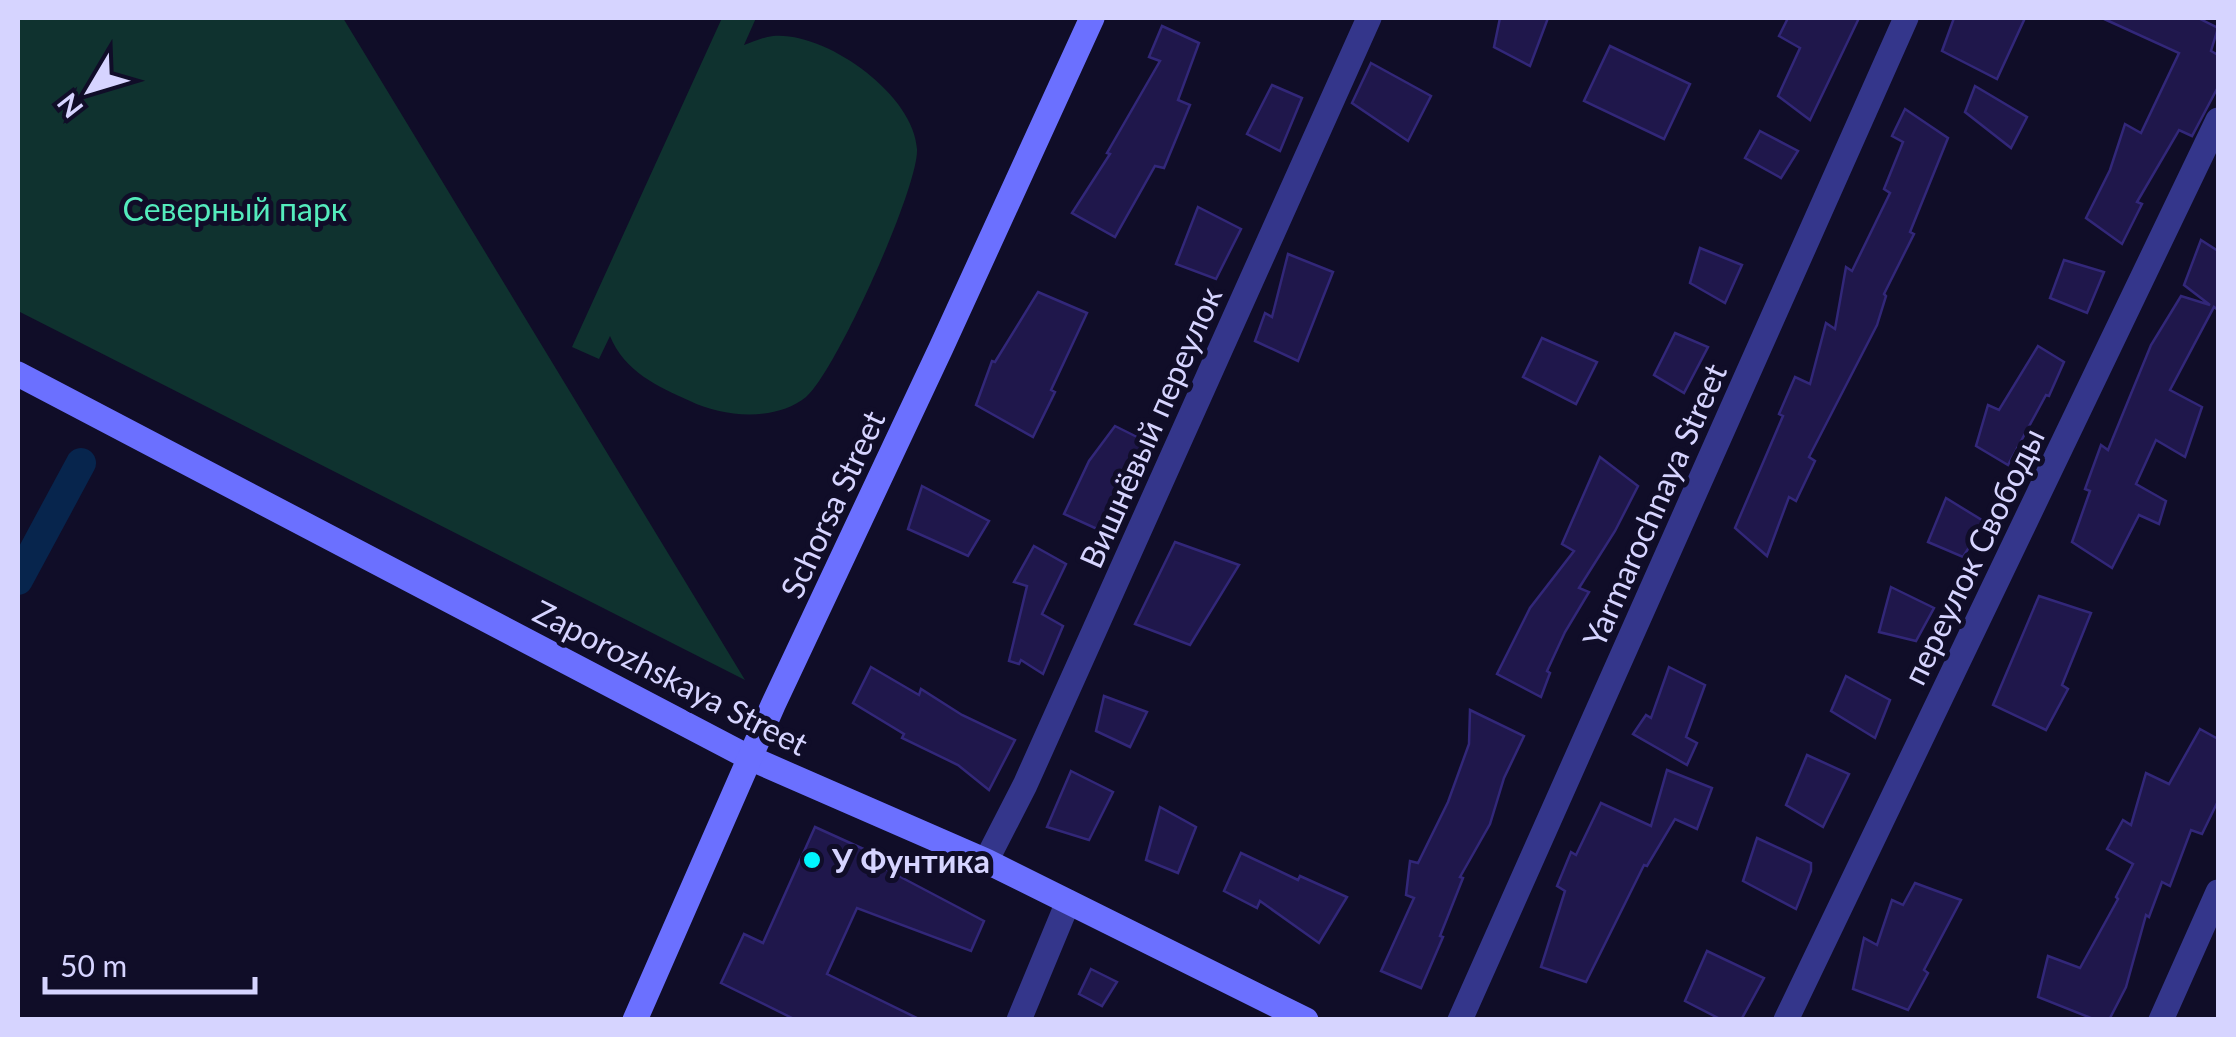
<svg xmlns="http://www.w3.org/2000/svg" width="2236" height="1037" font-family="Lato,sans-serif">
<rect width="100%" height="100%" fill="#100d28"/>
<g fill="#0f322f">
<path d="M 18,18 L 343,18 L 745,680 L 18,311 Z"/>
<path d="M 722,18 L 756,18 L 744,45 C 753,42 763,37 773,36 C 825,31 914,94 917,149 C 919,187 835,373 806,397 C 775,422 723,417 690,401 C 658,387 624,371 610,336 L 599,359 L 572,347 Z"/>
</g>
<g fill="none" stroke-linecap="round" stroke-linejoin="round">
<path stroke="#07254d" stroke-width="30" d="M 18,580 L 81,463"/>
</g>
<g fill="#1f174b" stroke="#322779" stroke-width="2.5">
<path d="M 1500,18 L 1548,18 L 1530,66 L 1494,47 Z"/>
<path d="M 1788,18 L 1859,18 L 1810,120 L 1778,96 L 1800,48 L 1779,36 Z"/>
<path d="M 1954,18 L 2025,18 L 1997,79 L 1942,51 Z"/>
<path d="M 2102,18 L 2198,18 L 2218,28 L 2211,51 L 2218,55 L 2218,87 L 2192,136 L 2179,130 L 2137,202 L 2142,204 L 2122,244 L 2086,218 L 2110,170 L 2125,124 L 2141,133 L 2179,53 Z"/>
<path d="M 1162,26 L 1199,43 L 1178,100 L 1190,105 L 1164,168 L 1155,166 L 1115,237 L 1072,213 L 1110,154 L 1107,153 L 1160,61 L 1149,57 Z"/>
<path d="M 1610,46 L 1690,84 L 1664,139 L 1584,101 Z"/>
<path d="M 1371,63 L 1431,96 L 1408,141 L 1352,103 Z"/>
<path d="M 1272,85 L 1302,98 L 1280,151 L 1247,134 Z"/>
<path d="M 1975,86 L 2027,117 L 2011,148 L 1965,112 Z"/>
<path d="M 1905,109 L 1948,138 L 1910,232 L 1914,234 L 1884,294 L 1886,296 L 1877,325 L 1809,457 L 1815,461 L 1796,501 L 1789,497 L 1767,556 L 1735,528 L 1783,416 L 1779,414 L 1795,377 L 1810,384 L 1826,323 L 1835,329 L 1846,267 L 1852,271 L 1890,193 L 1884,189 L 1903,142 L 1892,136 Z"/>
<path d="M 1760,131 L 1798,151 L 1781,178 L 1745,158 Z"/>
<path d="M 1198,207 L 1241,229 L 1216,279 L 1176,264 Z"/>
<path d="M 2201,240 L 2218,251 L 2218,310 L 2214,307 L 2170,390 L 2202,407 L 2185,457 L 2156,440 L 2136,484 L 2166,501 L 2159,524 L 2139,515 L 2112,568 L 2072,542 L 2090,491 L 2085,489 L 2101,445 L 2108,450 L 2151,345 L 2181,296 L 2210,305 L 2184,285 Z"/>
<path d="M 1700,248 L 1742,265 L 1725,303 L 1690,283 Z"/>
<path d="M 1288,254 L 1333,272 L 1298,361 L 1255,341 L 1265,313 L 1272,317 Z"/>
<path d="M 2064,260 L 2104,272 L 2087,313 L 2050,298 Z"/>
<path d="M 1038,292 L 1087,313 L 1051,390 L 1055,392 L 1033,437 L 976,405 L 992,361 L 995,362 Z"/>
<path d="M 1675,333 L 1708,347 L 1684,393 L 1654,375 Z"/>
<path d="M 1542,338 L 1597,362 L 1576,404 L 1523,377 Z"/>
<path d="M 2038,346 L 2064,362 L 2049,396 L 2046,395 L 2008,465 L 1976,446 L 1988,405 L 1999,410 Z"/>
<path d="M 1115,426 L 1151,444 L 1130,485 L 1128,483 L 1106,533 L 1064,514 L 1089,461 Z"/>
<path d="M 1600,457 L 1638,486 L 1615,531 L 1579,588 L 1589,592 L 1565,632 L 1547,671 L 1550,673 L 1541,697 L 1497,674 L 1530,608 L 1574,551 L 1562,544 Z"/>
<path d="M 922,486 L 989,521 L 968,556 L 908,529 Z"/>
<path d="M 1946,498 L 1985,522 L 1963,557 L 1928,542 Z"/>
<path d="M 1175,542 L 1239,565 L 1190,645 L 1135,624 Z"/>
<path d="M 1034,546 L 1066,564 L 1042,614 L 1063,626 L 1043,674 L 1021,660 L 1019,664 L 1009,661 L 1027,586 L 1014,582 Z"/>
<path d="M 1891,587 L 1934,608 L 1916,641 L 1879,632 Z"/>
<path d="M 2039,596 L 2091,613 L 2062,685 L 2068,689 L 2046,730 L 1993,705 Z"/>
<path d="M 871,667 L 919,695 L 921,689 L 962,715 L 1015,740 L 989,790 L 958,765 L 902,738 L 904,734 L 853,703 Z"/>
<path d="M 1669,667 L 1705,685 L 1686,737 L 1697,743 L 1687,765 L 1633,734 L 1646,715 L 1651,718 Z"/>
<path d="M 1846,676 L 1890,700 L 1875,738 L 1831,711 Z"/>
<path d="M 1104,696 L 1147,712 L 1130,747 L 1096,731 Z"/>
<path d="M 1470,710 L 1524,736 L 1504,778 L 1490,824 L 1460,877 L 1463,878 L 1440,936 L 1443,937 L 1421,988 L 1381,971 L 1414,898 L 1406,895 L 1410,861 L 1418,863 L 1448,802 L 1469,744 Z"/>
<path d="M 2200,729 L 2218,739 L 2218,801 L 2202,834 L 2191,830 L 2170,886 L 2162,882 L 2149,917 L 2146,915 L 2126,987 L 2109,1020 L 2096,1020 L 2038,997 L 2048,956 L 2080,968 L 2118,899 L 2116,897 L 2133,864 L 2107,849 L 2123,820 L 2131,825 L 2146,773 L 2169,784 Z"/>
<path d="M 1807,755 L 1849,774 L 1823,827 L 1786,805 Z"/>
<path d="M 1667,770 L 1712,788 L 1697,829 L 1675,819 L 1647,866 L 1644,865 L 1586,982 L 1541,967 L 1565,891 L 1557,886 L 1571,852 L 1576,855 L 1601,803 L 1651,826 Z"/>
<path d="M 1071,771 L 1113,792 L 1089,840 L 1047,827 Z"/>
<path d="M 1160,807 L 1196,827 L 1178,873 L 1146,860 Z"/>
<path d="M 815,827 L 879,856 L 876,864 L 984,921 L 971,951 L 857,908 L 827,974 L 921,1020 L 796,1020 L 721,983 L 744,934 L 763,943 Z"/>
<path d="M 1757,838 L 1811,863 L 1811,871 L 1796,909 L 1743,881 Z"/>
<path d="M 1241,853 L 1298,880 L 1300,876 L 1347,897 L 1319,943 L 1260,901 L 1257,908 L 1224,891 Z"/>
<path d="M 1915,883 L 1961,900 L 1924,970 L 1928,973 L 1908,1010 L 1853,989 L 1864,938 L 1877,945 L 1892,900 L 1903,905 Z"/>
<path d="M 1707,951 L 1764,978 L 1741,1020 L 1722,1020 L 1685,1001 Z"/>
<path d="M 1091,969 L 1117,982 L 1102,1006 L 1079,994 Z"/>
</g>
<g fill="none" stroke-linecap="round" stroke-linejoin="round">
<g stroke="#34368b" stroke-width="25">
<path d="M 986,861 L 1025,785 L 1369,18"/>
<path d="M 1019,1020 L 1068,902"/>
<path d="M 1460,1020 L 1906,18"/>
<path d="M 1786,1020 L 2218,120"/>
<path d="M 2161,1020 L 2218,892"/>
</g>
<g stroke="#6b70ff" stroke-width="25">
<path d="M 18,374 L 750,758 L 986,861 L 1306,1020"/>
<path d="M 635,1020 L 773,705 L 941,348 L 1092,18"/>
</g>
</g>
<circle fill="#00f5ff" stroke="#100d28" stroke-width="4" cx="812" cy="860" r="10"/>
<g text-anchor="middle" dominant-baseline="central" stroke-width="10" stroke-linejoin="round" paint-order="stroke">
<g font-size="32" fill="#54ebbc" stroke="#100d28">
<text x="235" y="208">Северный парк</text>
</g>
<g font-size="32" fill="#d6d4ff" stroke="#100d28">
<text transform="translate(1150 427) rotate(-66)">Вишнёвый переулок</text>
<text transform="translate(832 504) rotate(-65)">Schorsa Street</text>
<text transform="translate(1654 505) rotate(-66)">Yarmarochnaya Street</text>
<text transform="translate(1973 556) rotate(-64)">переулок Свободы</text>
<text transform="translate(671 677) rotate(27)">Zaporozhskaya Street</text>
</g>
<g font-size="32" font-weight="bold" fill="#d6d4ff" stroke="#100d28" text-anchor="start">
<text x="832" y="860">У Фунтика</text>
</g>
</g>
<rect width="2236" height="1037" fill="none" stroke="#d6d4ff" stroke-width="40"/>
<g transform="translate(90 90) rotate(232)" stroke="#100d28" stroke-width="8" paint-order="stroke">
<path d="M0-8L18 38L0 25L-18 38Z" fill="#d6d4ff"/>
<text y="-15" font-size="28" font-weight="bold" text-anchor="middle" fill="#d6d4ff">N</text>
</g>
<path d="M45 977v15h210v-15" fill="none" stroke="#d6d4ff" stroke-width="5"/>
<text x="60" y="977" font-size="30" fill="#d6d4ff" stroke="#100d28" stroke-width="8" paint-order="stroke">50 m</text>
</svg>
